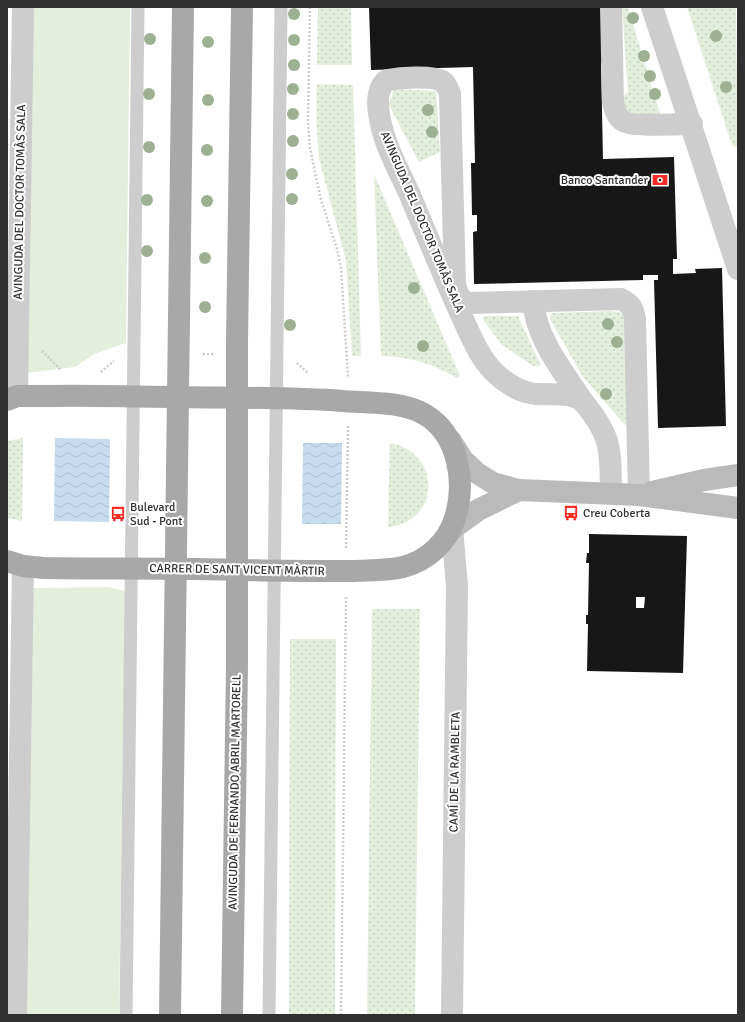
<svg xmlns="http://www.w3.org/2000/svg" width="745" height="1022" font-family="Signika,sans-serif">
<defs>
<pattern id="grass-dots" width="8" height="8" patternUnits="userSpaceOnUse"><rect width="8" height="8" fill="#e4eedd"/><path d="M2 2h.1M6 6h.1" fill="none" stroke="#c4ccbe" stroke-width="1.8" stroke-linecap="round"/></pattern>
<pattern id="water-waves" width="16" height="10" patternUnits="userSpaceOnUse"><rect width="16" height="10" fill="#c8dcf0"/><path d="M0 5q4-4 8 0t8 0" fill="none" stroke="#acbdce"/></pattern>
</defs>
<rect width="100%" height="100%" fill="#fff"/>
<g fill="url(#grass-dots)">
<path d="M 318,7 L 351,7 L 352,65 L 317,65 Z"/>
<path d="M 622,7 L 628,7 L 661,117 L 629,115 L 622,98 L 628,92 Z"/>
<path d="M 687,7 L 736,7 L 738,146 L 735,147 L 732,145 Z"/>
<path d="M 317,84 L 353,85 L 361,356 L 352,356 L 346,260 L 319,159 L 317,127 Z"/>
<path d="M 394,89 L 436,91 L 440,152 L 419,162 L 389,105 Z"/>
<path d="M 374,174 L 460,376 L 457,378 C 431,363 411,357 381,356 Z"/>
<path d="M 611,311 L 620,312 L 627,320 L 630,423 L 625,425 L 583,377 L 550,319 L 552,313 Z"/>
<path d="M 484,316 L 518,316 L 541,366 L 533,366 L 501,344 L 482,318 Z"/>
<path d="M 23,438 L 22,521 L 7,518 L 7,441 Z"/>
<path d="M 390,443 C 442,453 441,522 388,527 Z"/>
<path d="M 372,609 L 420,609 L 415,1015 L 367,1015 Z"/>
<path d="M 290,639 L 336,639 L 335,1015 L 289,1015 Z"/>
</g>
<g fill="#e4eedd">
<path d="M 31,7 L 130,7 L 126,343 L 94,354 L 75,367 L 26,373 Z"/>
<path d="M 109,587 L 125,591 L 119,1015 L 23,1015 L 31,588 Z"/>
</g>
<g fill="url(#water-waves)">
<path d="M 55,438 L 110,439 L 109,522 L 54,521 Z"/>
<path d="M 303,443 L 342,443 L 341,524 L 302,524 Z"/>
</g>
<g fill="#171717" fill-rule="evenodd">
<path d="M 369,7 L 603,7 L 605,63 L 601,63 L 603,159 L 674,157 L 677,259 L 673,259 L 673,274 L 696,273 L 695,269 L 722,268 L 726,426 L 658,428 L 654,280 L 658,280 L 658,275 L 643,275 L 643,280 L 474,284 L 473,232 L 477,231 L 477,215 L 472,215 L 471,163 L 475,163 L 473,67 L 371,70 Z"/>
<path d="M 589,534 L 687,536 L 683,673 L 587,671 L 588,624 L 586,624 L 586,615 L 588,615 L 589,563 L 586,563 L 587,553 L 589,553 ZM 636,597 L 645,597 L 644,608 L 636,608 Z"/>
</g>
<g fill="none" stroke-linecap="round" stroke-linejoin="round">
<g stroke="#cdcdcd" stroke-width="2.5" stroke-dasharray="2 2" stroke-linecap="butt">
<path d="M 310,7 L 308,123 L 310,148 L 321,200 L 337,249 L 341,268 L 348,378"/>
<path d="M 42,351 L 62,371"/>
<path d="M 203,354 L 214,354"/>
<path d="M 297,363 L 309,374"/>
<path d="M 101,372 L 114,361"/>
<path d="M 346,548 L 348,425"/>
<path d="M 341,1015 L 346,595"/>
</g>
<g stroke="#cdcdcd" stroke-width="13">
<path d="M 126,1015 L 138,7"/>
<path d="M 269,1015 L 281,7"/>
</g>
<g stroke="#cdcdcd" stroke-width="22">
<path d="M 611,7 L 613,102 C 615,110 616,116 623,121 C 630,127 680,124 692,124"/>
<path d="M 652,7 L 738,269"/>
<path d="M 533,301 C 536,339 563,371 583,402"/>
<path d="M 17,396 L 23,7"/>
<path d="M 611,493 C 610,450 613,439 585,404 C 573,389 547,397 530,393 C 518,391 503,381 494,372 C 479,357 471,336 462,317 C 444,277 427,236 410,195 C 401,175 386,148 382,128 C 378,113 374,90 387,80 C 399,78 431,75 442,81 C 447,84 448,89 450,94 L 455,284 C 457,293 459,299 468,303 L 621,299 C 631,304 633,308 635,319 L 639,495"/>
<path d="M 452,529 L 457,586 L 452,1015"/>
<path d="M 16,1015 L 23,566"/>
</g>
<g stroke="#bababa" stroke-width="22">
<path d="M 451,441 L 463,460 L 477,473 L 493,483 L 519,490 L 639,495 L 738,508"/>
<path d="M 652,492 L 704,480 L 738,475"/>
<path d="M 452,529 L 478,510 L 519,490"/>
</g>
<g stroke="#a8a8a8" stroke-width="22">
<path d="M 7,400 L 17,396 L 48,396 C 91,395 135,397 179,397 C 233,398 288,397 342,401 C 369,403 400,401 424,414 C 459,434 466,483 455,518 C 448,542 427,561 403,567 C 387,571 369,570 352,571 C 316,571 280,571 245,570 C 178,568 111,569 44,568 L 23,566 L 7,561"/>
<path d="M 170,1015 L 183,7"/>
<path d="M 232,1015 L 237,665 L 237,341 L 242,7"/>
</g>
</g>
<g fill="#9db192">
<circle cx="294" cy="14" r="6"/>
<circle cx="633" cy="18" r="6"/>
<circle cx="716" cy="36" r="6"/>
<circle cx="150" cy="39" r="6"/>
<circle cx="294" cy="40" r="6"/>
<circle cx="208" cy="42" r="6"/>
<circle cx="644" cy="56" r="6"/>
<circle cx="294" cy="65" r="6"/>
<circle cx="650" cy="76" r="6"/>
<circle cx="726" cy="87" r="6"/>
<circle cx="293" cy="89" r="6"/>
<circle cx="149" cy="94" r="6"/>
<circle cx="655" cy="94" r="6"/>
<circle cx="208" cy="100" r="6"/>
<circle cx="428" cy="110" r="6"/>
<circle cx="293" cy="114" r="6"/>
<circle cx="432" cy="132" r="6"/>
<circle cx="293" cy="141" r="6"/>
<circle cx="149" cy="147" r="6"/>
<circle cx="207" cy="150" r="6"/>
<circle cx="292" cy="174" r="6"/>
<circle cx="292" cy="199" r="6"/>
<circle cx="147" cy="200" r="6"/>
<circle cx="207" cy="201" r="6"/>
<circle cx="147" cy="251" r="6"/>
<circle cx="205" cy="258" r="6"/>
<circle cx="414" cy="288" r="6"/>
<circle cx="205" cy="307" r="6"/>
<circle cx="608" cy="324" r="6"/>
<circle cx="290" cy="325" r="6"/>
<circle cx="617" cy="342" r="6"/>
<circle cx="423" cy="346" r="6"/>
<circle cx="606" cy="394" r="6"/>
</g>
<defs>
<symbol id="bank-bare" viewBox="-9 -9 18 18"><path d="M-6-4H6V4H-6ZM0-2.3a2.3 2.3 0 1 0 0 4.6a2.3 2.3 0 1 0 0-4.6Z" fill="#f62c24" stroke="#fff" stroke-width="2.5" paint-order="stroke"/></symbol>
<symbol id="bus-bare" viewBox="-9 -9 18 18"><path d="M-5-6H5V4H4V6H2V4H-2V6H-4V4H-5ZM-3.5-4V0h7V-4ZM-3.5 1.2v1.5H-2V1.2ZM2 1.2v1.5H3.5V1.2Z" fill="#f62c24" stroke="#fff" stroke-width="2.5" paint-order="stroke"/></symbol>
</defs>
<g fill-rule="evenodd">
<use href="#bank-bare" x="649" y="169" width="22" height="22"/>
<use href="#bus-bare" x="560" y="502" width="22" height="22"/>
<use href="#bus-bare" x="107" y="503" width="22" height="22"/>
</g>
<g text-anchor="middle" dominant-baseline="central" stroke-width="4" stroke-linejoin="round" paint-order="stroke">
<g font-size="12" fill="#303030" stroke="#fff" text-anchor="start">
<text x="648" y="180" text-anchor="end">Banco Santander</text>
<text x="130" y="507">Bulevard<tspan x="130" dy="14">Sud - Pont</tspan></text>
<text x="583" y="513">Creu Coberta</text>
</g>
<g font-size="12" fill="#303030" stroke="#fff">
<text transform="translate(20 202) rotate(-89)">AVINGUDA DEL DOCTOR TOMÀS SALA</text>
<text transform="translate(422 222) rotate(67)">AVINGUDA DEL DOCTOR TOMÀS SALA</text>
<text transform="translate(237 570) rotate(1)">CARRER DE SANT VICENT MÀRTIR</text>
<text transform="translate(455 772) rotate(-89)">CAMÍ DE LA RAMBLETA</text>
<text transform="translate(235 792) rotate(-89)">AVINGUDA DE FERNANDO ABRIL MARTORELL</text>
</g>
</g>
<rect width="745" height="1022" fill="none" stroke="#303030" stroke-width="16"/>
</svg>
